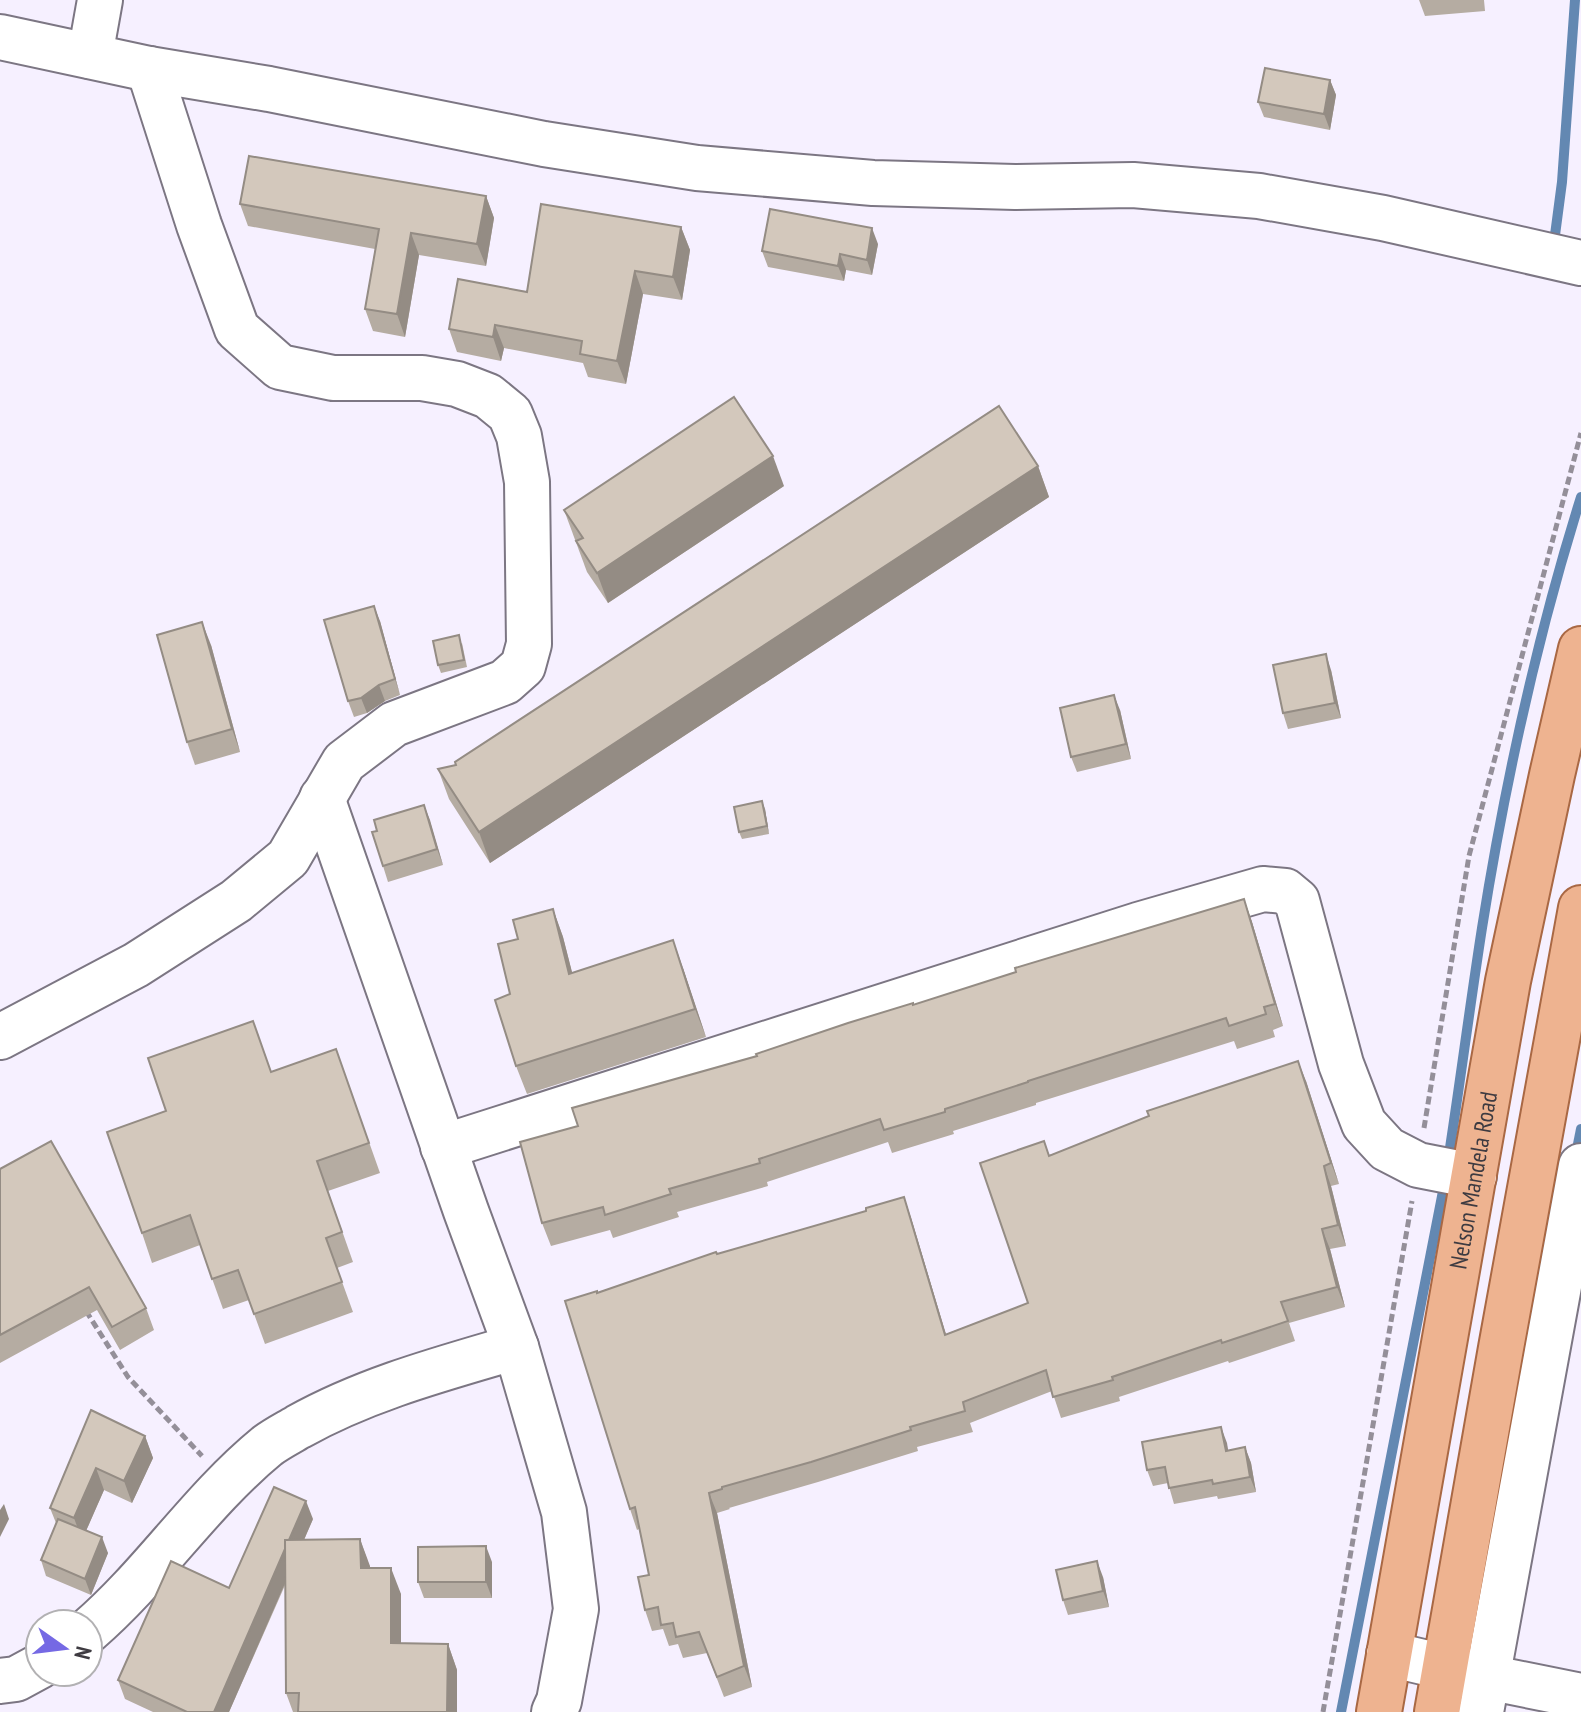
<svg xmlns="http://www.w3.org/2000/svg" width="1581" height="1712" font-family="'PT Sans Narrow',sans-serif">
<rect width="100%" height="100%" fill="#f6f0ff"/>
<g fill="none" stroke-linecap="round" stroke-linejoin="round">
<g stroke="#6388b2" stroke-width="10">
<path d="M 1555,235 L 1562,182 L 1575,0"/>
<path d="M 1575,1159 L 1581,1129"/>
<path d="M 1448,1161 C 1460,1083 1470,1005 1482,928 C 1505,783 1537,637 1581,497"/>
<path d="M 1341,1712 L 1445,1181"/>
</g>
<defs>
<g id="minor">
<path d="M 0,37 L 149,69 L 269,89 L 544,144 L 697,168 L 873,183 L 1015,187 L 1133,185 L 1259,196 L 1383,218 L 1581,263"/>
<path d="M 90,56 L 100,0"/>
<path d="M 322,798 L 466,1211 L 516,1347 L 564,1512 L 576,1609 L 559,1701 L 554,1712"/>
<path d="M 0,1037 L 136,965 L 236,901 L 288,858 L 344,762 L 394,724 L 505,682 L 523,666 L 529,644 L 527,482 L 519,436 L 510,414 L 488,396 L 457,384 L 422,378 L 333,378 L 280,367 L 237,329 L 199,225 L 149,69"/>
<path d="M 443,1147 L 1138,925 L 1263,889 L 1285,891 L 1297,901 L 1341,1064 L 1364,1124 L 1387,1149 L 1418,1165 L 1474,1176"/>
<path d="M 88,1631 C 153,1575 200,1501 267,1446 C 276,1439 288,1433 298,1427 C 366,1389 441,1369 516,1347"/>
<path d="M 1389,1654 L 1487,1677 L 1581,1696"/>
<path d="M 0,1681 L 16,1679 L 40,1666"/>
<path d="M 1481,1712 L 1581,1166"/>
</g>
<g id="major">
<path id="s1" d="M 1379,1712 L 1508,981 L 1552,775 L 1581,649"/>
<path d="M 1437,1712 L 1501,1348 L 1581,908"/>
</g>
</defs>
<use href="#minor" stroke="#7c7683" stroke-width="48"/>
<use href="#major" stroke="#a96844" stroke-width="48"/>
<g stroke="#948f99" stroke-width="5" stroke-dasharray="8 4" stroke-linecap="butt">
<path d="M 1424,1128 L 1469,856 L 1581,433"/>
<path d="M 86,1311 L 128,1377 L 202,1456"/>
<path d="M 1323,1712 L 1412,1201"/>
</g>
<use href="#minor" stroke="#fff" stroke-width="44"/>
<use href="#major" stroke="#eeb390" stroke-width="44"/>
</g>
<g fill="#b5aca2">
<path d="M 1419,0 L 1484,0 L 1485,11 L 1425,16 Z"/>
<path d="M 1330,80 L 1336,95 L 1330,130 L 1264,117 L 1258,102 Z"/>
<path d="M 486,196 L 494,218 L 486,266 L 419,255 L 405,337 L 373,331 L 365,309 L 375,249 L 248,226 L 240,204 Z"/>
<path d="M 681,227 L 690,250 L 682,300 L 643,294 L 626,384 L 588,377 L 583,363 L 504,348 L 501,361 L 457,352 L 449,329 L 527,292 Z"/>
<path d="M 878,244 L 872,275 L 846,270 L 844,281 L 768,267 L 762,251 Z"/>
<path d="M 1038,466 L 1049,497 L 490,863 L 449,799 L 438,769 L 456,765 Z"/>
<path d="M 784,486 L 608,603 L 587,572 L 564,510 Z"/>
<path d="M 380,621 L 400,695 L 385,701 L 367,713 L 354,717 L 348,701 Z"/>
<path d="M 462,643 L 467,667 L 441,673 L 438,665 Z"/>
<path d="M 211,645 L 240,752 L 195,765 L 187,742 Z"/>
<path d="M 1331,670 L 1341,718 L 1288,729 L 1283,713 Z"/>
<path d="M 1120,710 L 1131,759 L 1077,772 L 1071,757 Z"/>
<path d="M 424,805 L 443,865 L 388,882 L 383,866 L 377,831 Z"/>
<path d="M 765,809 L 769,834 L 742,839 L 739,832 Z"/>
<path d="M 1244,899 L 1252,922 L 1283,1026 L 1273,1030 L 1275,1037 L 1237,1049 L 1234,1041 L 1036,1103 L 1036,1105 L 953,1131 L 954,1134 L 892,1153 L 888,1142 L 767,1182 L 768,1186 L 677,1212 L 679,1217 L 613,1238 L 610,1230 L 551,1246 L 542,1223 L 578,1126 L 757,1056 Z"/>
<path d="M 553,909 L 563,937 L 572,973 L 683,968 L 706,1037 L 527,1094 L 516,1066 L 510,994 L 518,939 Z"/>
<path d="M 336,1049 L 380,1173 L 328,1191 L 353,1262 L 337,1268 L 353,1312 L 265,1344 L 249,1300 L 223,1309 L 200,1245 L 152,1263 L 142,1233 L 272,1072 Z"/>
<path d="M 1306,1081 L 1339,1184 L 1331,1186 L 1346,1246 L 1330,1249 L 1345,1307 L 1289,1323 L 1295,1341 L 1229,1363 L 1228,1361 L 1119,1397 L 1120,1401 L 1061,1418 L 1052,1391 L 970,1423 L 973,1432 L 917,1447 L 918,1451 L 818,1482 L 729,1508 L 730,1509 L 717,1513 L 752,1687 L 724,1697 L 707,1653 L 683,1658 L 678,1644 L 669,1646 L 663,1629 L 652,1631 L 645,1610 L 649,1575 L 639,1529 L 637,1530 L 630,1509 L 597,1293 L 717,1254 L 866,1211 L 904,1197 L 911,1218 L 946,1334 L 1028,1303 L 1049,1155 Z"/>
<path d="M 0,1169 L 146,1308 L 154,1330 L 120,1350 L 97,1310 L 0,1363 Z"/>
<path d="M 91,1410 L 145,1436 L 153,1458 L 132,1503 L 104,1490 L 86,1531 L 108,1553 L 91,1595 L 46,1576 L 41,1560 L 56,1523 L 50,1508 Z"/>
<path d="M 1221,1427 L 1228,1451 L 1245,1447 L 1251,1463 L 1256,1492 L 1218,1499 L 1217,1496 L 1174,1504 L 1168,1483 L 1153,1486 L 1147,1470 Z"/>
<path d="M 313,1519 L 304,1540 L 360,1539 L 370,1568 L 401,1594 L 401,1644 L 448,1644 L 457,1670 L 457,1712 L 293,1712 L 286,1693 L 286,1583 L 229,1712 L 153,1712 L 125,1699 L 118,1680 Z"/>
<path d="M 492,1562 L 492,1598 L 424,1598 L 418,1582 Z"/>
<path d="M 1103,1577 L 1109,1607 L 1068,1615 L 1063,1600 Z"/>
</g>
<g fill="#948c84">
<path d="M 1330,80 L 1336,95 L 1330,130 L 1324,114 Z"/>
<path d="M 486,196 L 494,218 L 486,266 L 477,244 Z"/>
<path d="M 681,227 L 690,250 L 682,300 L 673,277 Z"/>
<path d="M 872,228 L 878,244 L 872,275 L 867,260 Z"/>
<path d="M 411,233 L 419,255 L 405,337 L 397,314 Z"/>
<path d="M 840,254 L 846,270 L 844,281 L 838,266 Z"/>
<path d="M 635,271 L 643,294 L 626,384 L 617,361 Z"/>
<path d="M 495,325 L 504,348 L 501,361 L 493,337 Z"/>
<path d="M 773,456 L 784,486 L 608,603 L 597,573 Z"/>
<path d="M 1038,466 L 1049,497 L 490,863 L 479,832 Z"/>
<path d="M 374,606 L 380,621 L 400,695 L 395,679 Z"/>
<path d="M 202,622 L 211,645 L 240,752 L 232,729 Z"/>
<path d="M 1326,654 L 1331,670 L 1341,718 L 1335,703 Z"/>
<path d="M 379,685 L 385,701 L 367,713 L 361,698 Z"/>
<path d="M 1114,695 L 1120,710 L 1131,759 L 1126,744 Z"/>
<path d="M 762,801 L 765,809 L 769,834 L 767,826 Z"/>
<path d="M 424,805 L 430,820 L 443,865 L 437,849 Z"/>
<path d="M 1244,899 L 1252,922 L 1283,1026 L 1275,1004 Z"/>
<path d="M 553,909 L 563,937 L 580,1003 L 569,974 Z"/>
<path d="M 673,940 L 683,968 L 706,1037 L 695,1009 Z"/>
<path d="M 1298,1061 L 1306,1081 L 1339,1184 L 1331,1163 Z"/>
<path d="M 1324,1166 L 1331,1186 L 1346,1246 L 1338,1225 Z"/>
<path d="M 904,1197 L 911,1218 L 952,1355 L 945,1335 Z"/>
<path d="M 1322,1229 L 1330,1249 L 1345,1307 L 1337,1287 Z"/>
<path d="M 1221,1427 L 1227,1443 L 1231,1467 L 1226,1451 Z"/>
<path d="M 145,1436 L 153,1458 L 132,1503 L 124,1481 Z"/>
<path d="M 1245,1447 L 1251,1463 L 1256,1492 L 1250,1477 Z"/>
<path d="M 96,1468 L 104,1490 L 82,1540 L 74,1518 Z"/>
<path d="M 709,1493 L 717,1513 L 752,1687 L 744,1666 Z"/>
<path d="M 306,1501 L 313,1519 L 229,1712 L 214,1712 Z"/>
<path d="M 4,1504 L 9,1519 L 0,1537 L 0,1510 Z"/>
<path d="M 102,1537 L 108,1553 L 91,1595 L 85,1579 Z"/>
<path d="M 360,1539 L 370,1566 L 370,1595 L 361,1568 Z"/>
<path d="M 486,1546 L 492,1562 L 492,1598 L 486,1582 Z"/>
<path d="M 1097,1561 L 1103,1577 L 1109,1607 L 1103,1591 Z"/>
<path d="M 391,1568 L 401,1594 L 401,1670 L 391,1643 Z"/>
<path d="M 448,1644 L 457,1670 L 457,1712 L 447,1712 Z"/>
</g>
<g fill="#d3c8bc" stroke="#948c84" stroke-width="2">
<path d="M 1265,68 L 1330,80 L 1324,114 L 1258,102 Z"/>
<path d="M 249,156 L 486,196 L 477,244 L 411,233 L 397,314 L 365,309 L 379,229 L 240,204 Z"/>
<path d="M 541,204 L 681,227 L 673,277 L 635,271 L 617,361 L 580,354 L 582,341 L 495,325 L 493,337 L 449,329 L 458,279 L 527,292 Z"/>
<path d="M 770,209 L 872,228 L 867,260 L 840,254 L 838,266 L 762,251 Z"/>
<path d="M 734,397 L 773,456 L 597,573 L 576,541 L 583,538 L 564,510 Z"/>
<path d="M 999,406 L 1038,466 L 479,832 L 438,769 L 456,765 L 455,762 Z"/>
<path d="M 374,606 L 395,679 L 379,685 L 361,698 L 348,701 L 324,620 Z"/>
<path d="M 202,622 L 232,729 L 187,742 L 157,635 Z"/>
<path d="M 459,635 L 464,660 L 438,665 L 433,641 Z"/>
<path d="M 1326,654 L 1335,703 L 1283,713 L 1273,665 Z"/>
<path d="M 1114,695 L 1126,744 L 1071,757 L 1060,708 Z"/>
<path d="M 762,801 L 767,826 L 739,832 L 734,807 Z"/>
<path d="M 424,805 L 437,849 L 383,866 L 372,832 L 377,831 L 374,820 Z"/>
<path d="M 1244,899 L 1275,1004 L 1264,1007 L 1266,1014 L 1229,1026 L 1226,1018 L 1028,1081 L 1028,1082 L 945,1109 L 945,1112 L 884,1130 L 880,1119 L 759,1159 L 760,1163 L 669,1189 L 671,1194 L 605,1215 L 603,1207 L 542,1223 L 520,1142 L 578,1126 L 572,1108 L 757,1056 L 756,1054 L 848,1023 L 913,1003 L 913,1005 L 1016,972 L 1015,968 Z"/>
<path d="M 553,909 L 569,974 L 673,940 L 695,1009 L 516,1066 L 495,1000 L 510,994 L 498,944 L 518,939 L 513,920 Z"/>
<path d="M 253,1021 L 271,1072 L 336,1049 L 369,1143 L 317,1161 L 342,1232 L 326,1238 L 342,1282 L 254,1314 L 238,1270 L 212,1279 L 190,1215 L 142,1233 L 107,1132 L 166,1111 L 148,1058 Z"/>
<path d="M 1298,1061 L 1331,1163 L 1324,1166 L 1338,1225 L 1322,1229 L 1337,1287 L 1281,1302 L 1288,1321 L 1222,1343 L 1221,1340 L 1112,1377 L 1113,1380 L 1053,1397 L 1046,1370 L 963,1402 L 965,1411 L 910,1427 L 911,1430 L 811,1462 L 722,1487 L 722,1489 L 709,1493 L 744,1666 L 717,1677 L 699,1632 L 676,1637 L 673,1623 L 661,1625 L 658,1607 L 645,1610 L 638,1577 L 649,1575 L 635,1507 L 630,1509 L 565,1301 L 597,1291 L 597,1293 L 716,1252 L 717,1254 L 866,1211 L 866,1208 L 904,1197 L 945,1335 L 1028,1303 L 980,1163 L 1044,1141 L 1049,1156 L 1149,1116 L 1147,1111 Z"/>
<path d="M 51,1141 L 146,1308 L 112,1327 L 89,1287 L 0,1335 L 0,1169 Z"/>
<path d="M 91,1410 L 145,1436 L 124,1481 L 96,1468 L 74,1518 L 50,1508 Z"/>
<path d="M 1221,1427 L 1226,1451 L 1245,1447 L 1250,1477 L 1213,1484 L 1212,1480 L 1169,1488 L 1165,1467 L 1147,1470 L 1142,1442 Z"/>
<path d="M 274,1487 L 306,1501 L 289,1540 L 285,1540 L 285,1549 L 214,1712 L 187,1712 L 118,1680 L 171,1561 L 229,1588 Z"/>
<path d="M 58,1519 L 102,1537 L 85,1579 L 41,1560 Z"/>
<path d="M 360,1539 L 361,1568 L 391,1568 L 391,1643 L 448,1644 L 447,1712 L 298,1712 L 299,1693 L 286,1693 L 285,1540 Z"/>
<path d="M 486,1546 L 486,1582 L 418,1582 L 418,1547 Z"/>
<path d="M 1097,1561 L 1103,1591 L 1063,1600 L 1056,1570 Z"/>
</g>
<g text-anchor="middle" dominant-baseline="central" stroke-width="7" stroke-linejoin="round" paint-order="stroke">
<g font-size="24" fill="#3e3b41" stroke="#fff">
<text stroke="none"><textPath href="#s1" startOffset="540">Nelson Mandela Road</textPath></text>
</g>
</g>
<g transform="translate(64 1648) rotate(104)"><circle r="38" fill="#ffffff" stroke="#b2b1b3" stroke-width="2"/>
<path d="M0-6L14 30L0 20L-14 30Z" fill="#7569e4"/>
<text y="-12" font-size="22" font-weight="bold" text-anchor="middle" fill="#3e3b41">N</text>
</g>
</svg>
